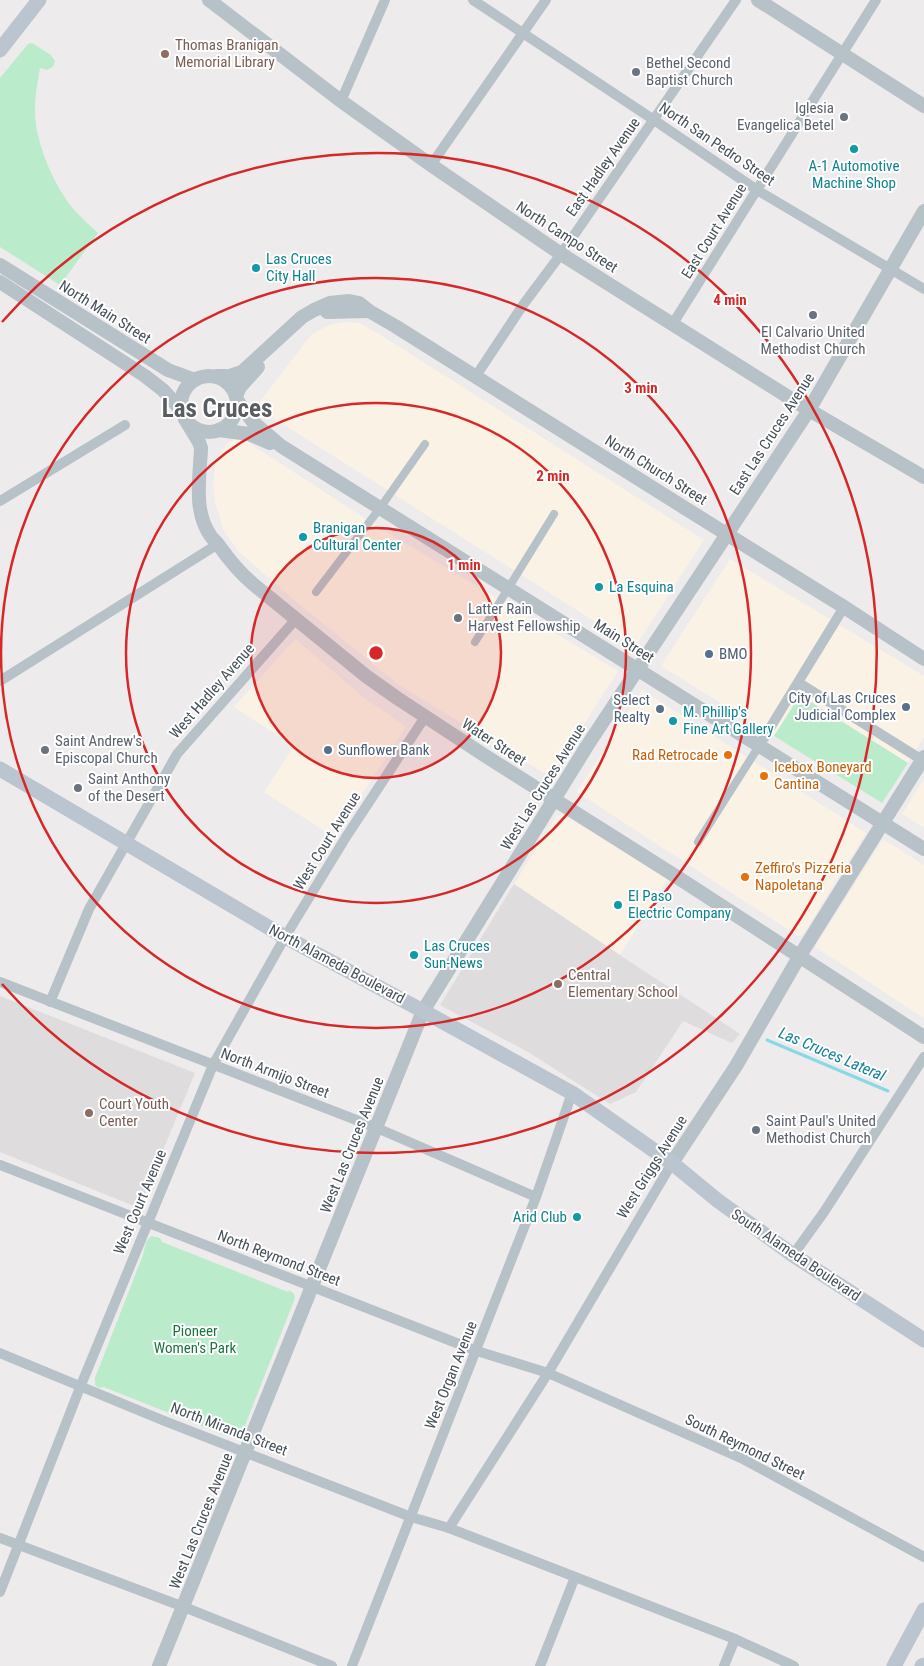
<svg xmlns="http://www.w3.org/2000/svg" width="924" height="1666" font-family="'Roboto Condensed',sans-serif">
<rect width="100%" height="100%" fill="#eeebec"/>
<g fill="#faf2e4">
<path d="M 345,322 L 359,323 L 382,336 L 704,540 L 635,647 L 256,407 L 311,335 L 329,325 Z"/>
<path d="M 240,437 L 375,525 L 618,671 L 550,777 L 399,685 L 294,600 L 238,551 L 224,531 L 215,502 L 213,485 L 215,464 L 219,454 L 231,441 Z"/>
<path d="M 730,559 L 924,676 L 924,737 L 882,803 L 661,666 Z"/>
<path d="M 295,639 L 363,697 L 406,727 L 334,837 L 264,792 L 294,746 L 234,707 Z"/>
<path d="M 642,690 L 866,833 L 803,934 L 799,936 L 795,934 L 577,792 Z"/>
<path d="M 924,779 L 924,828 L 902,814 Z"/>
<path d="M 564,815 L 668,878 L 620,955 L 514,884 L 557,816 Z"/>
<path d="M 883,839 L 924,865 L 924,1018 L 815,947 Z"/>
</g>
<g fill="#dfdcdd">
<path d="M 514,884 L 632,963 L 740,1034 L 732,1043 L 683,1021 L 636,1092 L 610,1104 L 528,1052 L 440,1005 Z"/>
<path d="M 0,996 L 195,1073 L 139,1208 L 0,1152 Z"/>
</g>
<g fill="#baebcb">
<path d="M 32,43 L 51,55 L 55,61 L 53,67 L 47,70 L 40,68 C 37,86 33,106 36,125 C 41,155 56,189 76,212 C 83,219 90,226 98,233 L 60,285 L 0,247 L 0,78 L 28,44 Z"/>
<path d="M 803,697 L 908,763 L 882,803 L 774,736 L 795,703 L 798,699 Z"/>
<path d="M 151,1236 L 160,1238 L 162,1242 L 288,1292 L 289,1290 L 294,1294 L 295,1298 L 244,1428 C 242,1434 236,1438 229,1437 L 104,1387 L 99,1388 L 95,1385 L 95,1378 L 143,1255 L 146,1242 Z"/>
</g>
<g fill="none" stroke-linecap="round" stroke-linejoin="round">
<path stroke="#89d8e6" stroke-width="3" d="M 767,1040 L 888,1091"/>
<g stroke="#b7c1c8" stroke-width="8">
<path d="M 316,592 L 380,508 L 425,444"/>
<path d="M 475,642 L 554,514"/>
<path d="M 698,842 L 759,746"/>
</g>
<g stroke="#b7c1c8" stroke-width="10">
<path d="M 473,0 L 654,120 L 757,190 L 924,289"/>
<path d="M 341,101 L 385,0"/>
<path d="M 431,165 L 546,0"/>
<path d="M 672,325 L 876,0"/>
<path d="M 476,376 L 523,305 L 561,254 L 736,0"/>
<path d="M 0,501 L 125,425"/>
<path d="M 0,681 L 218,544"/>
<path d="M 799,683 L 922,760"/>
<path d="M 759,746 L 844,607"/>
<path d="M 0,982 L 377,1128 L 536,1197"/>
<path d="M 50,1002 L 89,909 L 177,754 L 296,619"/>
<path d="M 0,1165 L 477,1351 L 548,1373 L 743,1459 L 924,1557"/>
<path d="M 793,1255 L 824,1212 L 924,1057"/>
<path d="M 0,1353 L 162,1420 L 411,1517 L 449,1528 L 735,1639 L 794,1666"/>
<path d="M 449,1528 L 548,1373 L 672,1163"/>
<path d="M 0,1538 L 184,1607 L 332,1666"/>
<path d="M 0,1592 L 81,1385 L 213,1065 L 285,937 L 346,837 L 425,717"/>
<path d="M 352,1666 L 536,1197 L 572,1093"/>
<path d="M 540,1666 L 575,1577"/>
<path d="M 724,1666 L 735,1639"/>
</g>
<g stroke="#b7c1c8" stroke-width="14">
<path d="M 209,0 L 341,101 L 431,165 L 561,254 L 809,410 L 924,477"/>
<path d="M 758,0 L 924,106"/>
<path d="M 0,265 L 168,370 L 195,380"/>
<path d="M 0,282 L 145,376 L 163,390 L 182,411"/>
<path d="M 327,312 L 369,311"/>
<path d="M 217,376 L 230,376 L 242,372 L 302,317 L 314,310 L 330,303 L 349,301 L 359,303 L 369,311 L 395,326 L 688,510 L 844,607 L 924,659"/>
<circle cx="209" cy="404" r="28"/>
<path d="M 236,396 L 240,387 L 258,367"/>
<path d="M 237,400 L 253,422 L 281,446 L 924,849"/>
<path d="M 185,419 L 199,442 L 201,448 C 200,476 193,510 210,535 C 213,540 217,542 220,547 C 230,561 240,573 253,584 L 366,676 L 397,698 L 487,757 L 677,877 L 924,1037"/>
<path d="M 219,430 L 249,434 L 270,443"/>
<path d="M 672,1163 L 736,1066 L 799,957 L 924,757"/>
<path d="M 159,1666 L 423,1011 L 587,746 L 809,410 L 924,211"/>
</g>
<g stroke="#bac5cf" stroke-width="15">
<path d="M 0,50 L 39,0"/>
<path d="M 0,769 L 285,937 L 423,1011 L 572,1093 L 672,1163 L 717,1200 L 793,1255 L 924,1340"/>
<path d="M 894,1666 L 924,1610"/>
<path d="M 922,1666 L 924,1665"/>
</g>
</g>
<circle cx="376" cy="653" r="125" fill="#d62828" fill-opacity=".12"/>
<g fill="none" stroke="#d62828" stroke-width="2.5">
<circle cx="376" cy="653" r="125"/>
<circle cx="376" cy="653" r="250"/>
<circle cx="376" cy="653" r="375"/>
<path d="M2 322A500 500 0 1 1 2 984"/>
</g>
<g fill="#8d6e63" stroke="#fff" stroke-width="2">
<circle cx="165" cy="54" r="5"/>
<circle cx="558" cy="984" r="5"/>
<circle cx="89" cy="1113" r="5"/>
</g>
<g fill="#6b7280" stroke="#fff" stroke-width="2">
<circle cx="636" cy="72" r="5"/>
<circle cx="844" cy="117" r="5"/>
<circle cx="813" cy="315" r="5"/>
<circle cx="458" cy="618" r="5"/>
<circle cx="45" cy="750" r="5"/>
<circle cx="78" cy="788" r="5"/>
<circle cx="756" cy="1130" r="5"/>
</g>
<g fill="#0f9aa8" stroke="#fff" stroke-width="2">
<circle cx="854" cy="149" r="5"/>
<circle cx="256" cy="268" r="5"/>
<circle cx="303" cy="537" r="5"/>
<circle cx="599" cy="587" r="5"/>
<circle cx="673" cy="721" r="5"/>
<circle cx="618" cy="905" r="5"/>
<circle cx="414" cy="955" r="5"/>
<circle cx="577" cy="1217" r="5"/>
</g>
<g fill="#5c6f8a" stroke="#fff" stroke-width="2">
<circle cx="709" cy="654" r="5"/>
<circle cx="906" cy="707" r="5"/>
<circle cx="660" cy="709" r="5"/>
<circle cx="328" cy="750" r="5"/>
</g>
<g fill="#e8710a" stroke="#fff" stroke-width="2">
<circle cx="728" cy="755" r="5"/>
<circle cx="764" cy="776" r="5"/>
<circle cx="745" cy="877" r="5"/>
</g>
<g text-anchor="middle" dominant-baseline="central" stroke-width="4" stroke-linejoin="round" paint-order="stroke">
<g font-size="15" fill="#785e54" stroke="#fff" text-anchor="start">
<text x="175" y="45">Thomas Branigan<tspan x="175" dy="17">Memorial Library</tspan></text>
<text x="568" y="975">Central<tspan x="568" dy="17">Elementary School</tspan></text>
<text x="99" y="1104">Court Youth<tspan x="99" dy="17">Center</tspan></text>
</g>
<g font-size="15" fill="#5b616d" stroke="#fff" text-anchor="start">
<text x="646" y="63">Bethel Second<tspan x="646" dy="17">Baptist Church</tspan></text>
<text x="834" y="108" text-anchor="end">Iglesia<tspan x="834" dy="17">Evangelica Betel</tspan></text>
<text x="813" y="332" text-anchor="middle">El Calvario United<tspan x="813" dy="17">Methodist Church</tspan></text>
<text x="468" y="609">Latter Rain<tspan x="468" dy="17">Harvest Fellowship</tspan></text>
<text x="55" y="741">Saint Andrew's<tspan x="55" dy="17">Episcopal Church</tspan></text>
<text x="88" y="779">Saint Anthony<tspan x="88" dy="17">of the Desert</tspan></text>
<text x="766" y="1121">Saint Paul's United<tspan x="766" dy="17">Methodist Church</tspan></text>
</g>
<g font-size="15" fill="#455058" stroke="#fff">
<text transform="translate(717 144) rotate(34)">North San Pedro Street</text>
<text transform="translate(603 167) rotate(-55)">East Hadley Avenue</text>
<text transform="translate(714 231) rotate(-58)">East Court Avenue</text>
<text transform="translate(567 237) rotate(33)">North Campo Street</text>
<text transform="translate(105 312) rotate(32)">North Main Street</text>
<text transform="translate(772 434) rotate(-57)">East Las Cruces Avenue</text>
<text transform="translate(656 470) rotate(32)">North Church Street</text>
<text transform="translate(624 641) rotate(32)">Main Street</text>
<text transform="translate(212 691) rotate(-49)">West Hadley Avenue</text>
<text transform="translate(494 742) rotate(33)">Water Street</text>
<text transform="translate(543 787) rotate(-58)">West Las Cruces Avenue</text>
<text transform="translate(327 841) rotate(-58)">West Court Avenue</text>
<text transform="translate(337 964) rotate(28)">North Alameda Boulevard</text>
<text transform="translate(275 1073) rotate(21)">North Armijo Street</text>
<text transform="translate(352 1145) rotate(-68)">West Las Cruces Avenue</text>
<text transform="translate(652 1167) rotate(-58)">West Griggs Avenue</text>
<text transform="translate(140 1202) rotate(-67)">West Court Avenue</text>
<text transform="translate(796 1255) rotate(34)">South Alameda Boulevard</text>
<text transform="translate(279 1258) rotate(21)">North Reymond Street</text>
<text transform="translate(451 1375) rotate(-68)">West Organ Avenue</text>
<text transform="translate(229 1429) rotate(21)">North Miranda Street</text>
<text transform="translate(745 1447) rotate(26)">South Reymond Street</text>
<text transform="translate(201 1521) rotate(-68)">West Las Cruces Avenue</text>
</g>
<g font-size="15" fill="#0d838f" stroke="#fff" text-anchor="start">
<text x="854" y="166" text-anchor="middle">A-1 Automotive<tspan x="854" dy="17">Machine Shop</tspan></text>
<text x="266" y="259">Las Cruces<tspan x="266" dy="17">City Hall</tspan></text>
<text x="313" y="528">Branigan<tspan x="313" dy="17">Cultural Center</tspan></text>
<text x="609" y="587">La Esquina</text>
<text x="683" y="712">M. Phillip's<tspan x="683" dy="17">Fine Art Gallery</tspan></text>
<text x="628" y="896">El Paso<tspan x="628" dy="17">Electric Company</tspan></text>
<text x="424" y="946">Las Cruces<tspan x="424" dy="17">Sun-News</tspan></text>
<text x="567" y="1217" text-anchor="end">Arid Club</text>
</g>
<g font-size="15" fill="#4e5e75" stroke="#fff" text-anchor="start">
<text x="719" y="654">BMO</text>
<text x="896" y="698" text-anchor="end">City of Las Cruces<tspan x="896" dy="17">Judicial Complex</tspan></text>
<text x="650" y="700" text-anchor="end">Select<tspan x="650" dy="17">Realty</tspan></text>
<text x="338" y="750">Sunflower Bank</text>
</g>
<g font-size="15" fill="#c56008" stroke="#fff" text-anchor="start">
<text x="718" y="755" text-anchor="end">Rad Retrocade</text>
<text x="774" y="767">Icebox Boneyard<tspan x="774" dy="17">Cantina</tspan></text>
<text x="755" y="868">Zeffiro's Pizzeria<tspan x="755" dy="17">Napoletana</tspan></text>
</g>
<g font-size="15" fill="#1b7442" stroke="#fff">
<text x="195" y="1331">Pioneer<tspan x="195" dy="17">Women's Park</tspan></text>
</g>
<g font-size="16" font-style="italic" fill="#138296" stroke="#fff">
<text transform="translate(832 1054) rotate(23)">Las Cruces Lateral</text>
</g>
<g font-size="25" font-weight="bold" fill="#595c60" stroke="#fff">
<text x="217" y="408">Las Cruces</text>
</g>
</g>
<circle cx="376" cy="653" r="8" fill="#d62828" stroke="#fff" stroke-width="2.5"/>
<g font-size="15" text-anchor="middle" font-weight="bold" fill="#d62828" stroke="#fff" stroke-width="4" stroke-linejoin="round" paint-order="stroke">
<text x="730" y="305">4 min</text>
<text x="641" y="393">3 min</text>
<text x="553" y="481">2 min</text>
<text x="464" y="570">1 min</text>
</g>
</svg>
